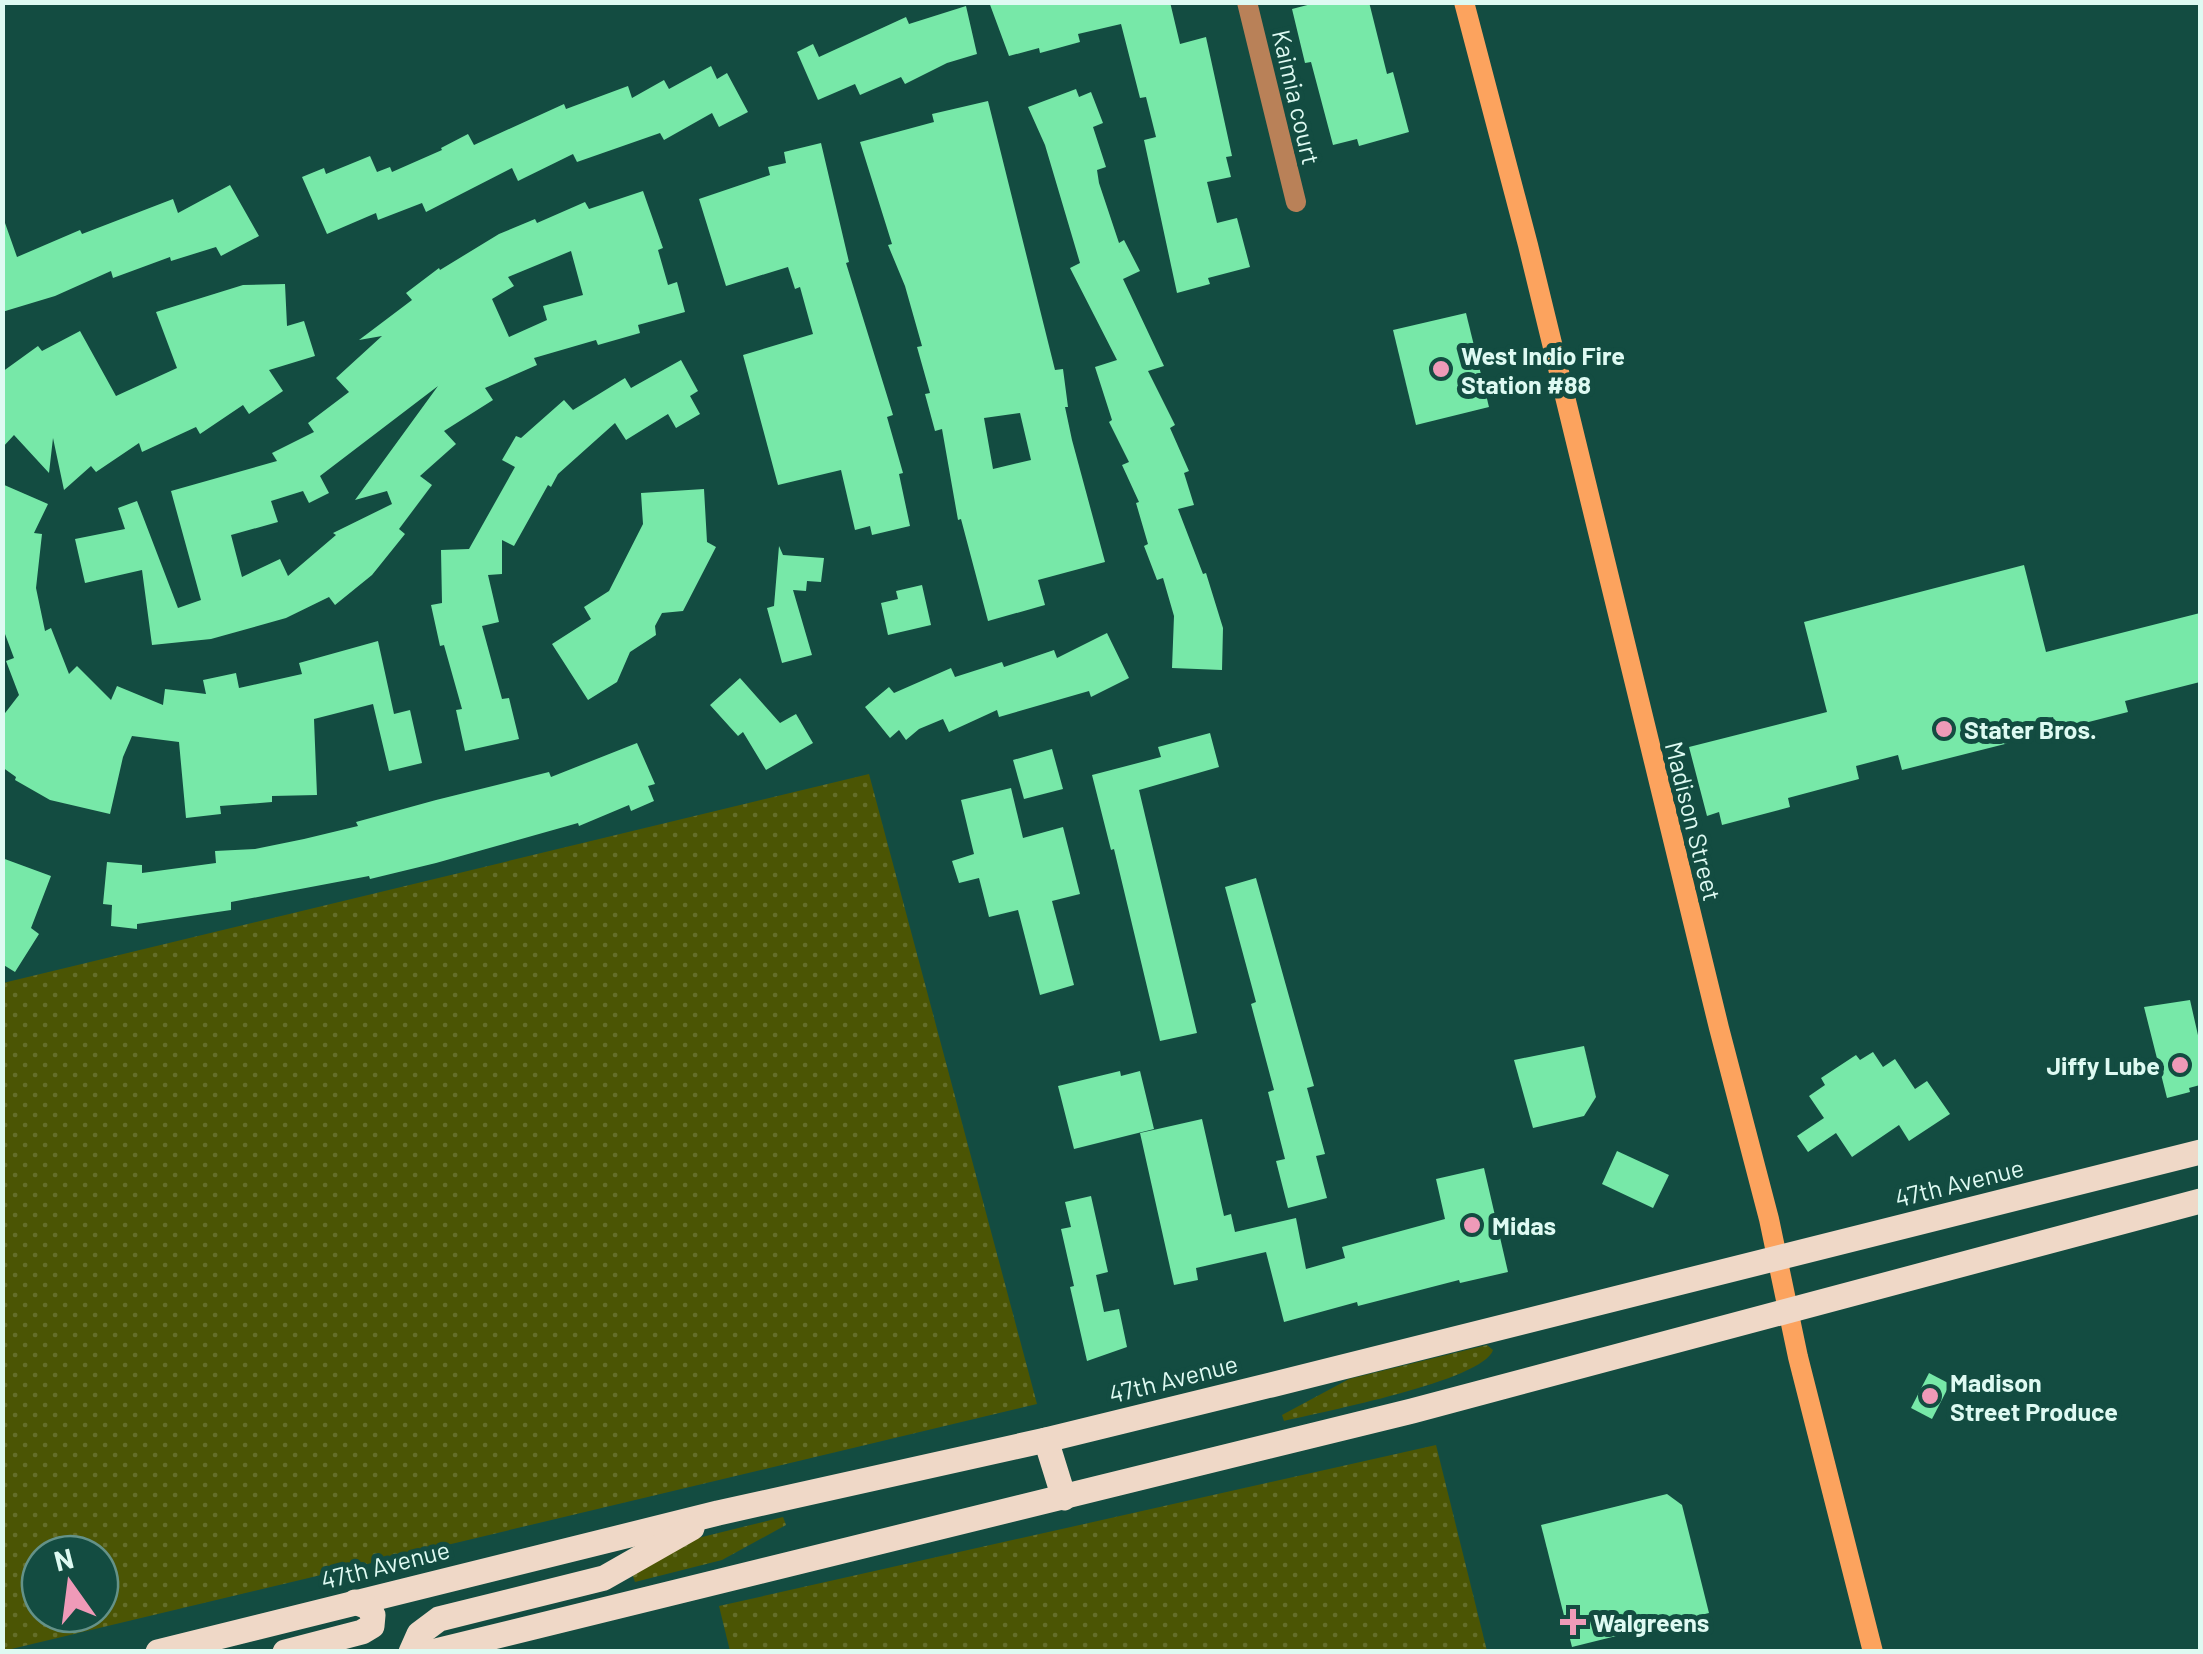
<svg xmlns="http://www.w3.org/2000/svg" width="2203" height="1654" font-family="Barlow,sans-serif">
<defs>
<pattern id="grass-dots" width="8" height="8" patternUnits="userSpaceOnUse" patternTransform="scale(2.5)"><rect width="8" height="8" fill="#4b5504"/><path d="M2 2h.1M6 6h.1" fill="none" stroke="#646e29" stroke-width="1.8" stroke-linecap="round"/></pattern>
</defs>
<rect width="100%" height="100%" fill="#134c41"/>
<g fill="url(#grass-dots)" fill-rule="evenodd">
<path d="M 869,774 L 1037,1404 L 3,1651 L 3,983 ZM 40,1554 L 100,1554 L 100,1614 L 40,1614 Z"/>
<path d="M 1487,1345 L 1493,1350 C 1483,1381 1321,1412 1284,1421 L 1282,1415 L 1349,1379 Z"/>
<path d="M 1436,1445 L 1487,1651 L 730,1651 L 719,1606 Z"/>
<path d="M 783,1517 L 786,1525 L 722,1560 L 635,1582 L 632,1574 L 698,1538 Z"/>
</g>
<g fill="#77e8a8" fill-rule="evenodd">
<path d="M 989,2 L 1170,2 L 1180,44 L 1206,37 L 1232,156 L 1226,157 L 1231,177 L 1207,182 L 1217,223 L 1237,218 L 1250,267 L 1208,278 L 1210,284 L 1177,293 L 1144,140 L 1156,137 L 1146,97 L 1140,98 L 1121,24 L 1078,34 L 1080,42 L 1040,53 L 1039,48 L 1009,56 Z"/>
<path d="M 1319,2 L 1369,2 L 1387,74 L 1393,72 L 1409,132 L 1359,146 L 1357,139 L 1333,145 L 1311,62 L 1305,63 L 1292,9 Z"/>
<path d="M 966,6 L 977,54 L 947,63 L 905,84 L 901,77 L 860,95 L 855,84 L 818,100 L 797,52 L 813,44 L 819,57 L 906,17 L 909,24 Z"/>
<path d="M 711,66 L 717,79 L 727,73 L 748,112 L 719,127 L 712,113 L 664,140 L 660,133 L 577,162 L 573,154 L 518,181 L 512,168 L 426,212 L 422,203 L 378,220 L 376,213 L 327,234 L 302,177 L 324,168 L 326,174 L 370,156 L 377,172 L 390,167 L 392,172 L 442,150 L 441,148 L 468,134 L 474,145 L 564,104 L 566,109 L 628,86 L 632,98 L 664,80 L 669,89 Z"/>
<path d="M 1076,89 L 1079,97 L 1091,92 L 1103,123 L 1093,127 L 1106,167 L 1097,170 L 1099,183 L 1119,243 L 1124,240 L 1140,271 L 1123,279 L 1164,366 L 1148,371 L 1175,425 L 1170,428 L 1189,471 L 1184,473 L 1194,505 L 1178,509 L 1203,574 L 1206,573 L 1223,628 L 1222,670 L 1172,668 L 1174,616 L 1163,578 L 1157,580 L 1144,546 L 1148,544 L 1136,503 L 1139,502 L 1122,465 L 1129,462 L 1109,422 L 1112,420 L 1095,367 L 1117,360 L 1070,268 L 1080,263 L 1045,145 L 1028,107 Z"/>
<path d="M 988,101 L 1055,370 L 1063,369 L 1068,407 L 1065,407 L 1072,440 L 1105,562 L 1038,580 L 1045,605 L 988,621 L 961,519 L 958,520 L 942,429 L 935,431 L 925,394 L 930,393 L 917,347 L 922,346 L 905,286 L 888,245 L 892,244 L 860,142 L 934,122 L 932,114 ZM 1020,413 L 1031,460 L 993,469 L 984,418 Z"/>
<path d="M 821,143 L 849,262 L 846,263 L 893,415 L 887,417 L 903,473 L 899,474 L 910,526 L 872,535 L 870,526 L 855,530 L 841,470 L 778,485 L 743,355 L 813,334 L 800,287 L 795,289 L 788,267 L 726,286 L 699,199 L 770,175 L 768,167 L 786,163 L 784,152 Z"/>
<path d="M 230,185 L 259,236 L 221,256 L 216,247 L 171,261 L 170,257 L 113,278 L 111,271 L 55,296 L 2,312 L 2,223 L 5,223 L 17,257 L 80,230 L 82,234 L 173,199 L 178,213 Z"/>
<path d="M 643,191 L 663,248 L 658,250 L 668,285 L 677,282 L 685,312 L 638,325 L 640,333 L 598,345 L 596,340 L 534,358 L 537,365 L 485,388 L 493,400 L 444,431 L 456,444 L 420,476 L 432,485 L 399,529 L 405,534 L 372,575 L 335,605 L 329,597 L 286,618 L 211,639 L 152,645 L 142,570 L 85,583 L 75,539 L 125,529 L 118,508 L 137,501 L 178,608 L 201,600 L 171,491 L 277,461 L 272,453 L 314,432 L 308,423 L 349,392 L 336,378 L 382,336 L 359,340 L 412,300 L 406,293 L 439,268 L 440,270 L 499,234 L 535,219 L 537,223 L 585,202 L 589,209 ZM 571,251 L 583,295 L 543,306 L 547,320 L 509,337 L 492,299 L 514,286 L 508,277 ZM 438,386 L 355,500 L 387,491 L 392,504 L 333,533 L 336,535 L 288,576 L 280,559 L 242,577 L 231,535 L 278,522 L 271,501 L 303,491 L 309,503 L 329,493 L 320,476 Z"/>
<path d="M 285,284 L 287,326 L 304,321 L 315,356 L 269,370 L 283,391 L 249,414 L 243,405 L 200,434 L 196,427 L 142,452 L 139,443 L 96,472 L 91,466 L 64,490 L 53,438 L 49,473 L 14,435 L 2,448 L 2,372 L 38,346 L 42,351 L 80,331 L 116,396 L 177,368 L 156,312 L 243,285 Z"/>
<path d="M 1466,313 L 1489,407 L 1416,425 L 1393,330 Z"/>
<path d="M 681,360 L 698,391 L 690,396 L 700,414 L 676,428 L 668,414 L 626,440 L 615,423 L 558,474 L 551,487 L 548,485 L 514,546 L 502,540 L 502,574 L 488,575 L 499,622 L 482,626 L 502,699 L 509,698 L 519,739 L 465,751 L 456,710 L 462,709 L 444,645 L 440,646 L 431,605 L 442,603 L 441,550 L 469,549 L 515,467 L 502,460 L 516,436 L 521,438 L 564,400 L 573,410 L 625,378 L 631,388 Z"/>
<path d="M 2,484 L 48,504 L 34,533 L 42,534 L 36,588 L 45,631 L 51,628 L 69,674 L 77,666 L 111,700 L 117,686 L 163,705 L 165,689 L 206,694 L 203,680 L 236,673 L 239,688 L 302,674 L 299,663 L 378,641 L 394,714 L 410,710 L 422,763 L 389,771 L 373,704 L 314,719 L 317,795 L 272,796 L 272,802 L 220,806 L 221,814 L 186,818 L 179,742 L 132,736 L 123,757 L 110,814 L 50,800 L 15,780 L 16,777 L 2,767 L 2,717 L 19,695 L 6,661 L 14,658 L 2,626 Z"/>
<path d="M 704,489 L 707,542 L 716,547 L 683,611 L 662,613 L 655,626 L 656,635 L 630,652 L 617,682 L 588,700 L 552,644 L 591,619 L 584,607 L 609,591 L 643,524 L 641,493 Z"/>
<path d="M 779,546 L 783,555 L 824,558 L 821,582 L 807,581 L 806,591 L 793,590 L 812,655 L 782,663 L 767,608 L 774,606 Z"/>
<path d="M 2024,565 L 2046,652 L 2200,613 L 2200,682 L 2125,701 L 2128,712 L 2057,730 L 2053,717 L 2006,729 L 2009,743 L 1902,770 L 1898,755 L 1856,766 L 1859,779 L 1788,798 L 1790,807 L 1722,825 L 1719,812 L 1707,816 L 1689,747 L 1827,712 L 1804,622 Z"/>
<path d="M 922,585 L 931,625 L 888,635 L 881,603 L 898,599 L 896,591 Z"/>
<path d="M 1107,633 L 1129,678 L 1091,697 L 1089,691 L 999,717 L 997,710 L 949,732 L 943,719 L 919,729 L 906,740 L 899,730 L 890,738 L 865,707 L 889,687 L 894,693 L 951,668 L 955,677 L 1002,662 L 1004,667 L 1054,650 L 1057,658 Z"/>
<path d="M 740,678 L 780,723 L 796,714 L 813,743 L 766,770 L 743,732 L 738,736 L 710,705 Z"/>
<path d="M 1210,733 L 1219,767 L 1139,790 L 1197,1033 L 1160,1041 L 1114,849 L 1111,850 L 1092,775 L 1161,757 L 1158,747 Z"/>
<path d="M 637,743 L 655,784 L 648,786 L 654,801 L 631,811 L 629,805 L 579,826 L 578,823 L 436,863 L 370,879 L 369,876 L 231,902 L 231,910 L 137,924 L 137,929 L 111,926 L 112,905 L 103,904 L 107,862 L 142,865 L 142,873 L 216,863 L 215,851 L 255,849 L 304,839 L 358,826 L 356,822 L 436,800 L 549,772 L 551,777 Z"/>
<path d="M 1052,749 L 1063,789 L 1024,799 L 1013,760 Z"/>
<path d="M 1011,788 L 1023,838 L 1063,827 L 1080,894 L 1052,901 L 1074,985 L 1040,995 L 1018,910 L 989,917 L 979,878 L 959,883 L 952,861 L 974,854 L 961,800 Z"/>
<path d="M 2,858 L 51,876 L 31,928 L 39,934 L 15,972 L 2,964 Z"/>
<path d="M 1256,878 L 1314,1086 L 1307,1088 L 1325,1154 L 1316,1156 L 1327,1198 L 1288,1208 L 1276,1161 L 1285,1159 L 1268,1092 L 1274,1090 L 1251,1004 L 1256,1002 L 1225,887 Z"/>
<path d="M 2190,1000 L 2200,1044 L 2200,1085 L 2189,1088 L 2190,1092 L 2167,1098 L 2144,1007 Z"/>
<path d="M 1584,1046 L 1596,1097 L 1584,1116 L 1533,1128 L 1514,1060 Z"/>
<path d="M 1873,1052 L 1883,1067 L 1895,1059 L 1915,1089 L 1927,1081 L 1950,1114 L 1909,1141 L 1899,1125 L 1852,1157 L 1836,1133 L 1808,1152 L 1797,1136 L 1824,1118 L 1809,1096 L 1825,1085 L 1821,1078 L 1856,1055 L 1860,1060 Z"/>
<path d="M 1120,1071 L 1121,1076 L 1140,1071 L 1154,1129 L 1074,1149 L 1058,1086 Z"/>
<path d="M 1202,1119 L 1224,1216 L 1231,1214 L 1235,1232 L 1296,1218 L 1306,1269 L 1345,1258 L 1342,1247 L 1445,1219 L 1436,1179 L 1484,1168 L 1508,1272 L 1460,1283 L 1459,1280 L 1358,1306 L 1357,1302 L 1284,1322 L 1266,1252 L 1196,1268 L 1198,1280 L 1174,1285 L 1140,1133 Z"/>
<path d="M 1617,1151 L 1669,1175 L 1653,1208 L 1602,1184 Z"/>
<path d="M 1091,1196 L 1108,1272 L 1096,1275 L 1104,1312 L 1119,1309 L 1127,1347 L 1087,1361 L 1070,1287 L 1074,1286 L 1061,1229 L 1071,1227 L 1065,1202 Z"/>
<path d="M 1929,1373 L 1950,1384 L 1932,1419 L 1911,1408 Z"/>
<path d="M 1667,1494 L 1682,1505 L 1709,1613 L 1572,1647 L 1541,1525 Z"/>
</g>
<g fill="none" stroke-linecap="round" stroke-linejoin="round">
<path stroke="#b98158" stroke-width="20" d="M 1247,2 L 1296,202"/>
<path stroke="#fca35e" stroke-width="20" d="M 1464,2 L 1528,245 L 1719,1028 L 1769,1219 L 1798,1357 L 1873,1652"/>
<g stroke="#efd8c7" stroke-width="25">
<path d="M 1046,1440 L 1064,1498"/>
<path d="M 158,1652 L 718,1513 L 1046,1440 L 1271,1385 L 2200,1152"/>
<path d="M 285,1652 L 362,1632 L 372,1626 L 373,1615 L 368,1607 L 355,1602"/>
<path d="M 411,1652 L 419,1634 L 439,1619 L 604,1578 L 692,1528"/>
<path d="M 432,1652 L 1412,1411 L 2200,1201"/>
</g>
</g>
<g fill="#ef9ab8" stroke="#134c41" stroke-width="4">
<circle cx="1441" cy="369" r="10"/>
<circle cx="1944" cy="729" r="10"/>
<circle cx="2180" cy="1065" r="10"/>
<circle cx="1472" cy="1225" r="10"/>
<circle cx="1930" cy="1396" r="10"/>
<path d="M1568 1607h10v10h10v10h-10v10h-10v-10h-10v-10h10z"/>
</g>
<g text-anchor="middle" dominant-baseline="central" stroke-width="10" stroke-linejoin="round" paint-order="stroke">
<g font-size="25" fill="#defaf2" stroke="#134c41">
<text transform="translate(1297 97) rotate(77)">Kaimia court</text>
<text transform="translate(1694 821) rotate(76)">Madison Street</text>
<text transform="translate(1959 1182) rotate(-14)">47th Avenue</text>
<text transform="translate(1173 1378) rotate(-14)">47th Avenue</text>
<text transform="translate(385 1564) rotate(-14)">47th Avenue</text>
</g>
<g font-size="25" font-weight="bold" fill="#defaf2" stroke="#134c41" text-anchor="start">
<text x="1461" y="355">West Indio Fire<tspan x="1461" dy="29">Station #88</tspan></text>
<text x="1964" y="729">Stater Bros.</text>
<text x="2160" y="1065" text-anchor="end">Jiffy Lube</text>
<text x="1492" y="1225">Midas</text>
<text x="1950" y="1382">Madison<tspan x="1950" dy="29">Street Produce</tspan></text>
<text x="1593" y="1622">Walgreens</text>
</g>
</g>
<rect width="2203" height="1654" fill="none" stroke="#defaf2" stroke-width="10"/>
<g transform="translate(70 1584) rotate(346)"><circle r="48" fill="#134c41" stroke="#649288" stroke-width="2.5"/>
<path d="M0-8L18 38L0 25L-18 38Z" fill="#ef9ab8"/>
<text y="-15" font-size="28" font-weight="bold" text-anchor="middle" fill="#defaf2">N</text>
</g>
</svg>
